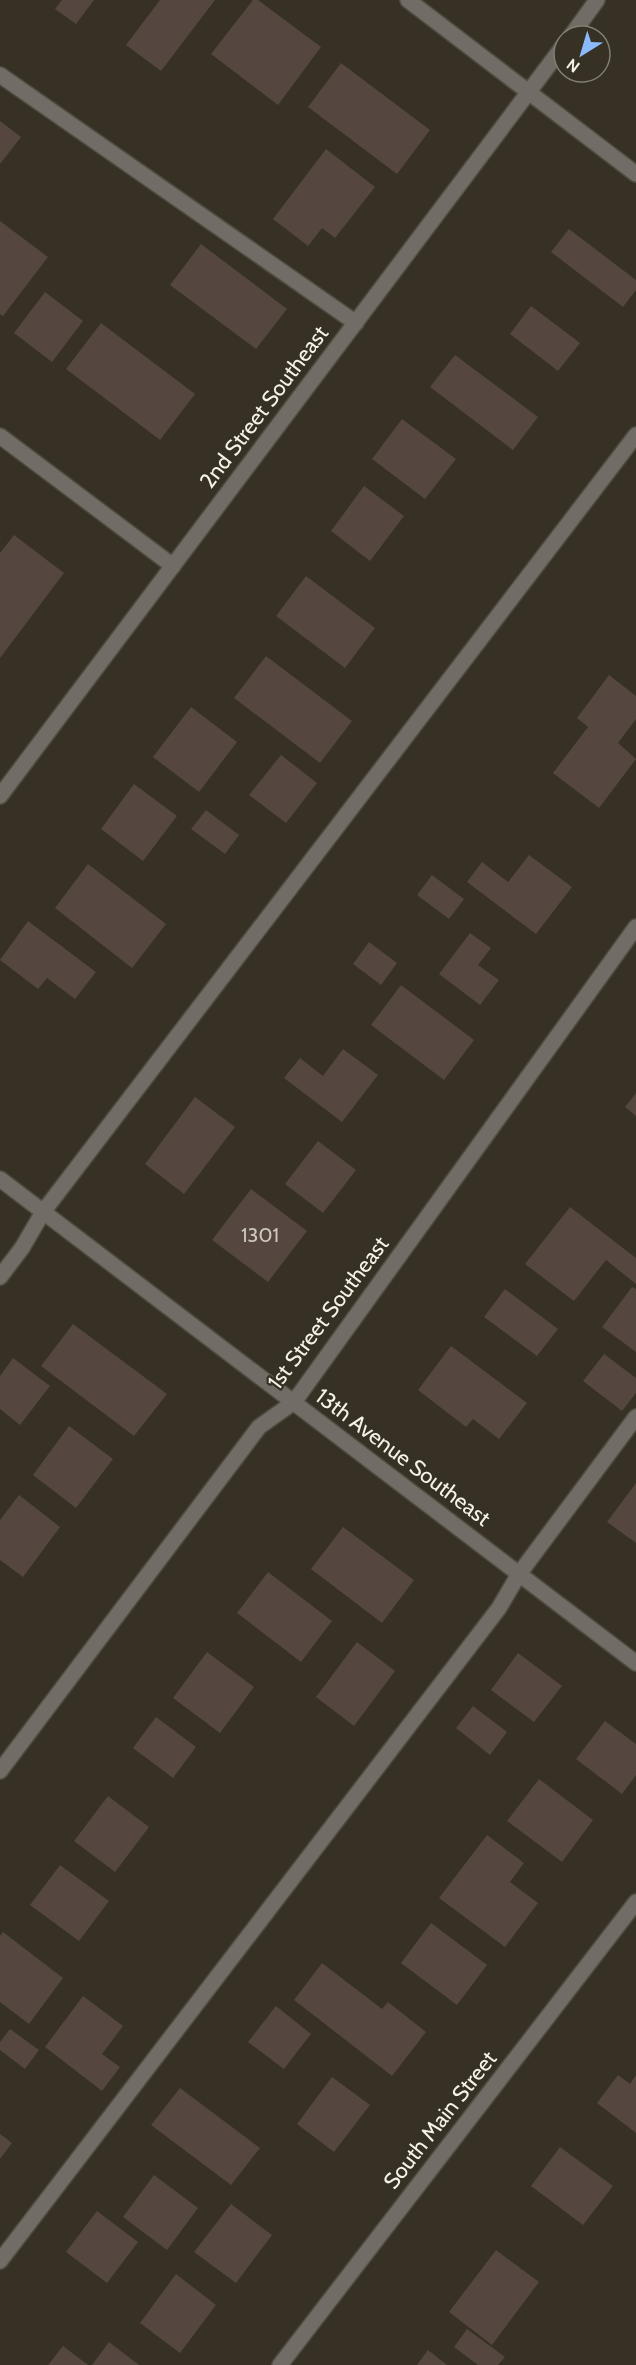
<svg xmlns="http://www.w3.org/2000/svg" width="636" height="2365" font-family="Cabin,sans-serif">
<rect width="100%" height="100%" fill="#363124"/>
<g fill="#554640">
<path d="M 62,0 L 94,0 L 76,24 L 55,9 Z"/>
<path d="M 160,0 L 215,0 L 161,71 L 126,45 Z"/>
<path d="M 253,0 L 258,0 L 321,47 L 278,105 L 211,54 Z"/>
<path d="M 341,63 L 430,130 L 397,174 L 308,107 Z"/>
<path d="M 0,121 L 21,137 L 0,164 Z"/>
<path d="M 326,149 L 375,187 L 335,238 L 322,228 L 308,246 L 273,219 Z"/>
<path d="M 0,221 L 48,257 L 3,316 L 0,314 Z"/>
<path d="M 569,229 L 636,280 L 636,290 L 623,307 L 551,252 Z"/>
<path d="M 201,244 L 287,309 L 256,349 L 170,285 Z"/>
<path d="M 45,292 L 83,321 L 52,362 L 14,333 Z"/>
<path d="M 531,306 L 580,343 L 558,371 L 510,334 Z"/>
<path d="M 101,323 L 195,394 L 160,440 L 66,369 Z"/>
<path d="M 455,355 L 538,417 L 513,450 L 430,387 Z"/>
<path d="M 402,419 L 456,459 L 425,499 L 372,459 Z"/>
<path d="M 364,486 L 404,516 L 370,561 L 331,531 Z"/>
<path d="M 14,535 L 64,573 L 0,658 L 0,553 Z"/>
<path d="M 306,576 L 375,628 L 345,668 L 276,616 Z"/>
<path d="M 266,656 L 352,721 L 320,763 L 234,698 Z"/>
<path d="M 609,675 L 636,696 L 636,719 L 618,743 L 636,759 L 599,808 L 553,773 L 588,727 L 577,718 Z"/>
<path d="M 191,707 L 237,742 L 199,792 L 153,757 Z"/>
<path d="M 281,755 L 317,783 L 286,823 L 249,795 Z"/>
<path d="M 134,784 L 177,816 L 143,861 L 101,829 Z"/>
<path d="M 206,810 L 239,835 L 225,854 L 191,829 Z"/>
<path d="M 529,855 L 572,887 L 536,934 L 467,882 L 482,862 L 508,882 Z"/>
<path d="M 88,864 L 166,924 L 132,968 L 55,908 Z"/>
<path d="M 432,875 L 464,899 L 449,919 L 417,895 Z"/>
<path d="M 28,921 L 96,972 L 75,999 L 47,978 L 38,989 L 0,960 Z"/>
<path d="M 470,933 L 491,948 L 478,965 L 499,980 L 480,1005 L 439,974 Z"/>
<path d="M 369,942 L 397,963 L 381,985 L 353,964 Z"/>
<path d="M 401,985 L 474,1040 L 444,1080 L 371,1025 Z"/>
<path d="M 343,1049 L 378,1075 L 342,1122 L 284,1078 L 300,1058 L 323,1076 Z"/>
<path d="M 636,1093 L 636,1116 L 625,1107 Z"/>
<path d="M 195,1097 L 235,1127 L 184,1194 L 145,1164 Z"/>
<path d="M 318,1141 L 356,1170 L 323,1213 L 285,1184 Z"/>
<path d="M 251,1189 L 307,1231 L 268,1282 L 212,1240 Z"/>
<path d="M 570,1207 L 636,1258 L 636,1284 L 606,1260 L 574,1301 L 525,1264 Z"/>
<path d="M 632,1287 L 636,1289 L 636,1352 L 602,1327 Z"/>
<path d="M 505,1289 L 558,1329 L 537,1356 L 484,1317 Z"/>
<path d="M 73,1324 L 167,1394 L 134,1436 L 41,1366 Z"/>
<path d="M 451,1346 L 527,1403 L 499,1439 L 473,1419 L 466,1427 L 418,1390 Z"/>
<path d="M 604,1354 L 636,1378 L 636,1393 L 622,1411 L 583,1381 Z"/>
<path d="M 13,1358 L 50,1386 L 20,1425 L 0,1409 L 0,1376 Z"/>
<path d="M 69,1426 L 113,1459 L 76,1508 L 33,1475 Z"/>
<path d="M 636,1483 L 636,1543 L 607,1522 Z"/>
<path d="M 19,1495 L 60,1527 L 23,1577 L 0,1560 L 0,1520 Z"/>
<path d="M 343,1527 L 414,1580 L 382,1623 L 311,1569 Z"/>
<path d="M 268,1572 L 332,1621 L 301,1662 L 237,1613 Z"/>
<path d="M 357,1642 L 395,1671 L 354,1726 L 316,1697 Z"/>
<path d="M 207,1652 L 254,1687 L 220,1733 L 173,1698 Z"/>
<path d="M 518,1653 L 562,1686 L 534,1722 L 491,1690 Z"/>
<path d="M 473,1706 L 507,1732 L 490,1755 L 456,1728 Z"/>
<path d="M 156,1717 L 196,1747 L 173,1778 L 133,1748 Z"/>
<path d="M 605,1721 L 636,1744 L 636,1775 L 622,1794 L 576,1759 Z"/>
<path d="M 539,1779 L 593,1820 L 562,1862 L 507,1821 Z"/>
<path d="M 108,1796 L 149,1827 L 115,1872 L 74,1841 Z"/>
<path d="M 487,1835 L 524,1863 L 510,1882 L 538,1903 L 505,1947 L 439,1898 Z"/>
<path d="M 60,1865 L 109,1901 L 79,1941 L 30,1905 Z"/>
<path d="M 431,1923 L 487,1965 L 457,2005 L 401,1963 Z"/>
<path d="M 3,1932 L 63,1978 L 29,2024 L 0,2002 L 0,1936 Z"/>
<path d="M 322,1963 L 382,2009 L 388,2002 L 426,2032 L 392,2076 L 294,2000 Z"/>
<path d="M 83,1996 L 123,2026 L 102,2054 L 120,2067 L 102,2091 L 45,2047 Z"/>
<path d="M 276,2006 L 311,2034 L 284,2069 L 248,2042 Z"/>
<path d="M 10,2029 L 39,2050 L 25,2069 L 0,2050 L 0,2042 Z"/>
<path d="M 618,2075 L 630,2084 L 636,2075 L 636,2133 L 597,2103 Z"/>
<path d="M 332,2077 L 370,2105 L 334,2152 L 297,2124 Z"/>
<path d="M 180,2088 L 260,2148 L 231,2185 L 151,2125 Z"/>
<path d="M 0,2134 L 12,2143 L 0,2159 Z"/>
<path d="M 560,2147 L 613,2186 L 583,2225 L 531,2186 Z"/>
<path d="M 154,2175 L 198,2208 L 167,2250 L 123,2217 Z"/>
<path d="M 231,2204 L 272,2235 L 236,2283 L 194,2252 Z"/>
<path d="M 97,2211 L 138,2242 L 107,2283 L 66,2252 Z"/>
<path d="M 496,2250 L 539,2282 L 492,2345 L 449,2312 Z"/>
<path d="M 176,2274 L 216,2305 L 180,2353 L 140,2323 Z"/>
<path d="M 467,2329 L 505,2357 L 498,2365 L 478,2365 L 454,2347 Z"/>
<path d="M 109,2342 L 139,2365 L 92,2365 Z"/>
<path d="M 63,2346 L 88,2365 L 48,2365 Z"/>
<path d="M 428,2350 L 447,2365 L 417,2365 Z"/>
</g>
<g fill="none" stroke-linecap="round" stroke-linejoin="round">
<defs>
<g id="minor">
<path d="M 408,0 L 636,174"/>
<path d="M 571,36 L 597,0"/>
<path d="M 0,75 L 356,323"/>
<path d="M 0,436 L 173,566"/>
<path d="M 0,796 L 564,45"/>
<path d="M 0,1179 L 636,1663"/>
<path d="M 0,1277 L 22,1248 L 43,1212 L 636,435"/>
<path d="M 0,1771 L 259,1427 L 294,1402 L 636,927"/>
<path d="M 0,2261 L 499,1608 L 519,1574 L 636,1417"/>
<path d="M 280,2365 L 636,1902"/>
</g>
</defs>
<use href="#minor" stroke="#514c40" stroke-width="18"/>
<use href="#minor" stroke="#726c67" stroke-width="15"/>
</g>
<g text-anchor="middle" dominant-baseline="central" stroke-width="4.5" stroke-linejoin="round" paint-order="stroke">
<g font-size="20" fill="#cec7c0">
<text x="260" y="1235">1301</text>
</g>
<g font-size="22" fill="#f6f2ea" stroke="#363124">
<text transform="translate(264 407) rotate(-53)">2nd Street Southeast</text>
<text transform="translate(328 1313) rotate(-53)">1st Street Southeast</text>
<text transform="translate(403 1457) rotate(37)">13th Avenue Southeast</text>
<text transform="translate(440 2120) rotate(-52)">South Main Street</text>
</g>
</g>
<g transform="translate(582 54) rotate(217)"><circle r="28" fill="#363124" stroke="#837e73" stroke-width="1.5"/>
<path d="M0-4.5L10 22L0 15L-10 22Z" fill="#8bbafc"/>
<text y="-9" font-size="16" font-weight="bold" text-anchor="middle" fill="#f6f2ea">N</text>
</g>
</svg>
